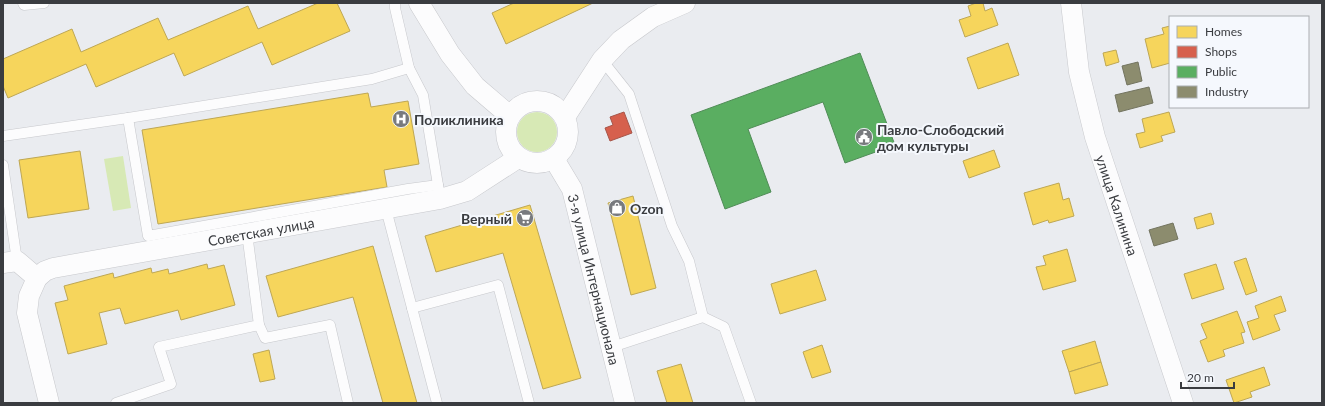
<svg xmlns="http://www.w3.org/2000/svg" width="1325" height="406" font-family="Lato,sans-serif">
<rect width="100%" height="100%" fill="#eaecf0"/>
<g fill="#d7e9b5">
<circle cx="537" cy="132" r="20"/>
<path d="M 123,156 L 131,208 L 113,211 L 104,159 Z"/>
</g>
<g fill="#f6d55c" stroke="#bea754">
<path d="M 318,3 L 337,3 L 350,31 L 272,65 L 262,42 L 184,76 L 174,53 L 96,87 L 86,64 L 8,98 L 3,86 L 3,59 L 72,29 L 81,52 L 158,18 L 168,40 L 248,6 L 258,29 Z"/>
<path d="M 514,3 L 593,3 L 506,44 L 492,13 Z"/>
<path d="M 976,3 L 983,3 L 985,11 L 992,8 L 998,25 L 965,37 L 959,20 L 971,16 L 968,6 Z"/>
<path d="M 1170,26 L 1170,63 L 1152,68 L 1145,39 L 1164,34 L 1162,28 Z"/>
<path d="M 1008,43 L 1019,75 L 978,89 L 967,58 Z"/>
<path d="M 1116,50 L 1119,62 L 1106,66 L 1103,53 Z"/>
<path d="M 368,93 L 371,107 L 408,101 L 419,164 L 384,170 L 387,187 L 158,224 L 142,130 Z"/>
<path d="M 1169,112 L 1175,132 L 1161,136 L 1163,141 L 1140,148 L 1136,134 L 1145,132 L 1142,119 Z"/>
<path d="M 994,150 L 1000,167 L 969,178 L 963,161 Z"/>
<path d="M 80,151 L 89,209 L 28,218 L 19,160 Z"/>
<path d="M 1059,183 L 1063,200 L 1069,198 L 1074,216 L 1049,223 L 1048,220 L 1033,225 L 1024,193 Z"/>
<path d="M 633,196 L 656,288 L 631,295 L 608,203 Z"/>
<path d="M 530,205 L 581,378 L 543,389 L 503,253 L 436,272 L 425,236 Z"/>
<path d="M 1211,213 L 1214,224 L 1197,229 L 1194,218 Z"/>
<path d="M 373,246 L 417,403 L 383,403 L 353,297 L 278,317 L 266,276 Z"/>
<path d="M 1067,249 L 1076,281 L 1043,290 L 1036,267 L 1046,265 L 1043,256 Z"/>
<path d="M 1246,258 L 1257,291 L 1246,295 L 1234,262 Z"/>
<path d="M 207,264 L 208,269 L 224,265 L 235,305 L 181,320 L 178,310 L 125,324 L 120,308 L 99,313 L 107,344 L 68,354 L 55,303 L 68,300 L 64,286 L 113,273 L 114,278 L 151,268 L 152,273 L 168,269 L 169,274 Z"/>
<path d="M 1216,264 L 1224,289 L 1192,299 L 1184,274 Z"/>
<path d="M 816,270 L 826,300 L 780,314 L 771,284 Z"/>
<path d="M 1281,296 L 1286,311 L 1274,315 L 1280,330 L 1253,340 L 1247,322 L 1259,318 L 1255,306 Z"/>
<path d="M 1237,311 L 1245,332 L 1241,333 L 1244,343 L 1223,350 L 1225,356 L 1208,362 L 1200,341 L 1207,338 L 1201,324 Z"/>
<path d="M 1095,341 L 1101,362 L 1069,372 L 1062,351 Z"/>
<path d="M 822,345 L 831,372 L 812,378 L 803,352 Z"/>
<path d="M 269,350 L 275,379 L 260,382 L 253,354 Z"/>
<path d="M 1101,362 L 1108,385 L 1075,394 L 1069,372 Z"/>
<path d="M 681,364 L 693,403 L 667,403 L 657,371 Z"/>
<path d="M 1264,367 L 1270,385 L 1250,392 L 1252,397 L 1234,403 L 1226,380 Z"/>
</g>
<path fill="#d6604d" stroke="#a75549" d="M 624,112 L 632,133 L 610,141 L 605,128 L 613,125 L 610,117 Z"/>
<path fill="#5aae61" stroke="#508c57" d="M 860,53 L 895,145 L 845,163 L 823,102 L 748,129 L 771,192 L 725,209 L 691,115 Z"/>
<g fill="#8c8c6e" stroke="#737460">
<path d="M 1138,62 L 1142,81 L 1127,85 L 1122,66 Z"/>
<path d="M 1149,87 L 1153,103 L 1119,112 L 1115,95 Z"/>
<path d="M 1173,223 L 1178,239 L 1154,246 L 1149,230 Z"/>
</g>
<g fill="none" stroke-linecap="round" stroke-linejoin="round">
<defs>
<g id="service">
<path d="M 23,3 L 24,5 L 44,3"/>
<path d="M 602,60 L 629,94 L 672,226 L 689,261 L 703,317"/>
<path d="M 409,68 L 423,95 L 439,191"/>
<path d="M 128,118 L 148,236 L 408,189 L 438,185"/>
<path d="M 3,136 L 128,118 L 372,79 L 409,68 L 395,8 L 395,3"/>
<path d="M 3,165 L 17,261"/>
<path d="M 386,209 L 437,403"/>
<path d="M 412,308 L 498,285 L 529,403"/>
<path d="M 259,325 L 265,338 L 330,325 L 348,403"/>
<path d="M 612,347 L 703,317 L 724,327 L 751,403"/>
<path d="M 116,403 L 171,384 L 159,347 L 259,325 L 247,233"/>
</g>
<g id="minor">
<path d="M 419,3 L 450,54 L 475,86 L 510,116"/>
<path id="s1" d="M 1071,3 L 1079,72 L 1095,137 L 1183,403"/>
<circle cx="537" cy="132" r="31"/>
<path d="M 565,117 L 602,60 L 621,40 L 653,17 L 685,3"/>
<path id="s2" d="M 554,159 L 572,189 L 625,403"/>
<path d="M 3,263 L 17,261 L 37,278"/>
<path id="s3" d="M 49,403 L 27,313 L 29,296 L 37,278 L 45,271 L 53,268 L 440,199 L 467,191 L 518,158"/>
</g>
</defs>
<use href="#service" stroke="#c7c8cc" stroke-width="11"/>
<use href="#minor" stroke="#c7c8cc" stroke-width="21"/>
<use href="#service" stroke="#fcfcfd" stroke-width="10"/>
<use href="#minor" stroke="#fcfcfd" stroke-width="20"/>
</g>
<defs>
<symbol id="hospital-disc" viewBox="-11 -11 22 22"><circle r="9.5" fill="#787a7e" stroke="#f5f8fd"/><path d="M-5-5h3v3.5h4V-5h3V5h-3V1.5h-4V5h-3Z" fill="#fff"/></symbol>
<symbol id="civic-disc" viewBox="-11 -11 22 22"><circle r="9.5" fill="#787a7e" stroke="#f5f8fd"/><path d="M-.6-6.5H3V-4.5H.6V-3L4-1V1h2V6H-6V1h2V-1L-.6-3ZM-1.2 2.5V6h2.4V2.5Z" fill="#fff"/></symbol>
<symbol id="shop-disc" viewBox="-11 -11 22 22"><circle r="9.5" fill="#787a7e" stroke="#f5f8fd"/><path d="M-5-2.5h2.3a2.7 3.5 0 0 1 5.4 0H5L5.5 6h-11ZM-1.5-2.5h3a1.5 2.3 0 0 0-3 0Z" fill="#fff"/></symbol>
<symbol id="supermarket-disc" viewBox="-11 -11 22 22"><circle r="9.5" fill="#787a7e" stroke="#f5f8fd"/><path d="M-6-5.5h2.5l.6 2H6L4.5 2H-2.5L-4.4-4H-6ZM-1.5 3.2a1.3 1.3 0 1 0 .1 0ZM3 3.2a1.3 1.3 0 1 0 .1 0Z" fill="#fff"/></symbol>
</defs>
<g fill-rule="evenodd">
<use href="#hospital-disc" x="391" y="109" width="20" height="20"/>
<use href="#civic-disc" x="854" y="127" width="20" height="20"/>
<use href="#shop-disc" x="607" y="198" width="20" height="20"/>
<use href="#supermarket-disc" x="515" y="208" width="20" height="20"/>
</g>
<g text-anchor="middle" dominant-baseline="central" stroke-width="4" stroke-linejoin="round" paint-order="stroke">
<g font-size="14" font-weight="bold" fill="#3a3c40" stroke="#f5f8fd" text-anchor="start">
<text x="414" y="119">Поликлиника</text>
<text x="877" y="129">Павло-Слободский<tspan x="877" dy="16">дом культуры</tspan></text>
<text x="630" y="208">Ozon</text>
<text x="512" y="218" text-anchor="end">Верный</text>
</g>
<g font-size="14" fill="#3a3c40" stroke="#f5f8fd">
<text stroke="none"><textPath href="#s1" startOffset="208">улица Калинина</textPath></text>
<text stroke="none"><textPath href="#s3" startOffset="360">Советская улица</textPath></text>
<text stroke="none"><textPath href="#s2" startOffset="128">3-я улица Интернационала</textPath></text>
</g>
</g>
<rect width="1325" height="406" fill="none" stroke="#3a3c40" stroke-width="8"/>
<rect x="1169" y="16" width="140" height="92" fill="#f5f8fd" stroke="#aaadb1"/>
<rect x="1177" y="26" width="20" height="12" fill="#f6d55c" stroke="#aaadb1"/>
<text x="1205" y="36" font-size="12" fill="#3a3c40">Homes</text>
<rect x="1177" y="46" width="20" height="12" fill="#d6604d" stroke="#aaadb1"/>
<text x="1205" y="56" font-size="12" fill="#3a3c40">Shops</text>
<rect x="1177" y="66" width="20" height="12" fill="#5aae61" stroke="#aaadb1"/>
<text x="1205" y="76" font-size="12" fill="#3a3c40">Public</text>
<rect x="1177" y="86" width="20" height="12" fill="#8c8c6e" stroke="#aaadb1"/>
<text x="1205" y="96" font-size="12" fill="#3a3c40">Industry</text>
<path d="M1181 382v6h53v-6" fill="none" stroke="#3a3c40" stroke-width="2"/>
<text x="1187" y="382" font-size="12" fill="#3a3c40" stroke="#f5f8fd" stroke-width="3" paint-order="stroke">20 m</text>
</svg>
